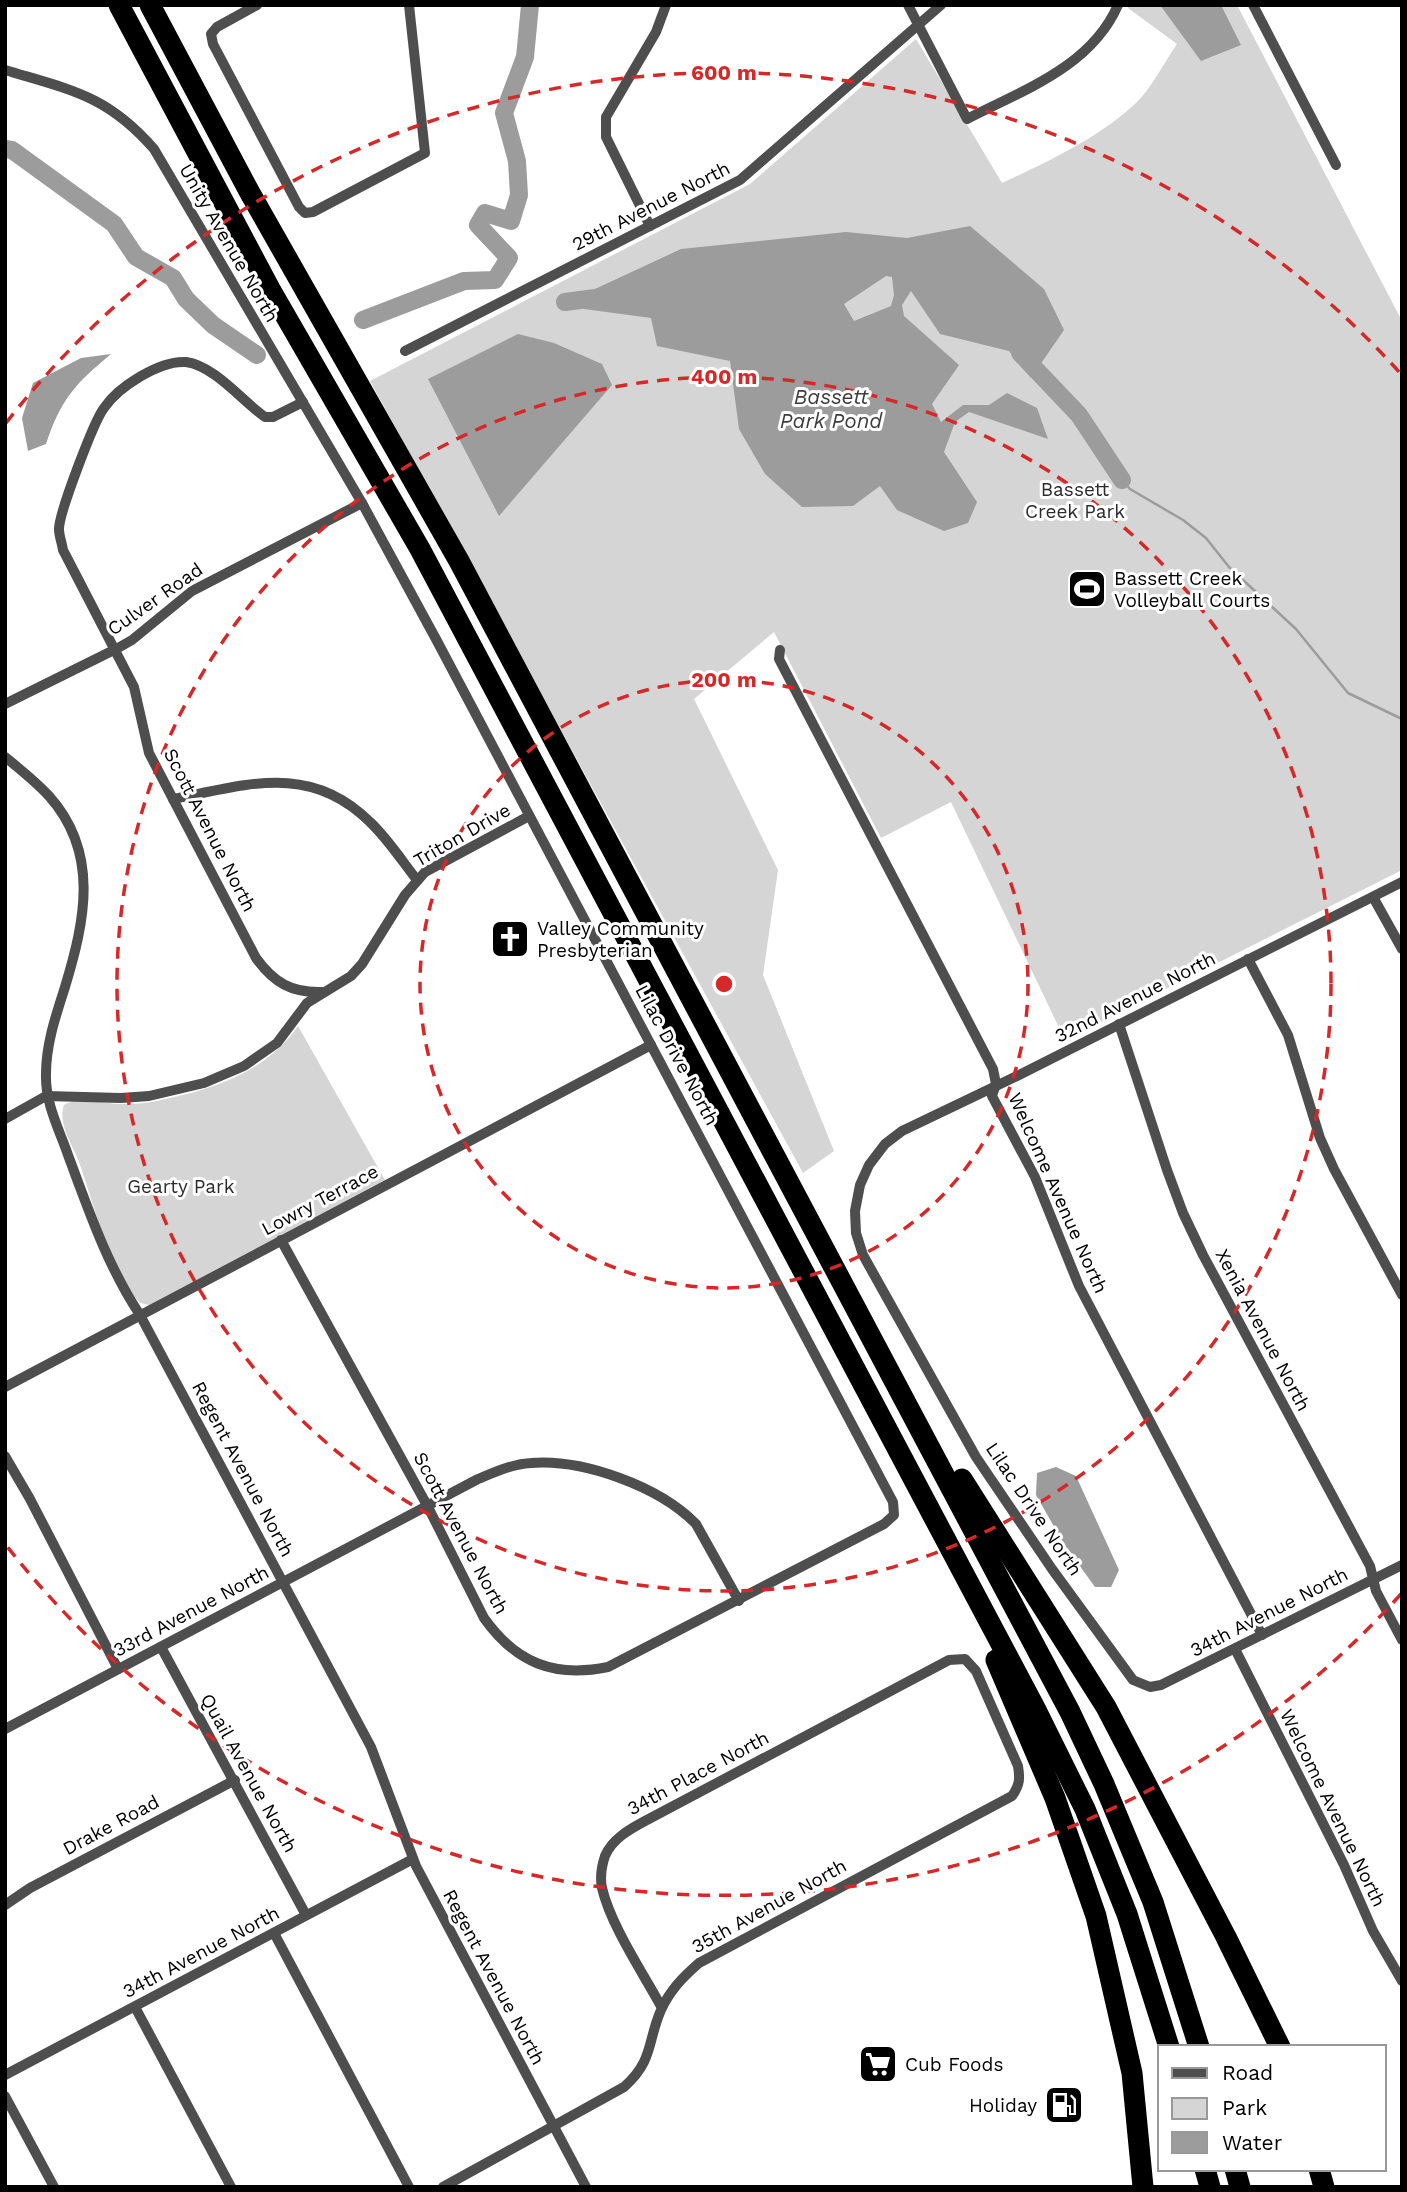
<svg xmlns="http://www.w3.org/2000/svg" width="1407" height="2192" font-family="'Work Sans',sans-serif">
<rect width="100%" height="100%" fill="#fff"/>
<g fill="#d5d5d5">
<path d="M 1129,5 L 1237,5 L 1402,321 L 1402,870 L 1065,1040 L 951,802 L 881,838 L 774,632 L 694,699 L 778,870 L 763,975 L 834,1151 L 803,1173 L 370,381 L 750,184 L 916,39 L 1002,183 C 1049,161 1099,138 1137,102 C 1152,87 1164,63 1177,44 L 1128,8 Z"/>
<path d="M 298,1026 L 385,1180 L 149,1305 L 140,1303 C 110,1270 94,1205 79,1162 C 73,1146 57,1123 64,1105 C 77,1096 111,1105 128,1104 C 142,1104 157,1101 170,1098 C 220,1087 268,1069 298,1026 Z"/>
</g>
<g fill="#9c9c9c" fill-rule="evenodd">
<path d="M 1160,5 L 1221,5 L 1241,45 L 1201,61 Z"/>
<path d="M 970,226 L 1044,289 L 1064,330 L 1031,378 L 1009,351 L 940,334 L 911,291 L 902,305 L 904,316 L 959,365 L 932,404 L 941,422 L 963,405 L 989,405 L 1007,393 L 1037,408 L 1048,439 L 969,412 L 955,422 L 944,452 L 977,502 L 968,523 L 944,531 L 897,510 L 880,486 L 853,506 L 802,507 L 765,474 L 739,429 L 730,361 L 657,346 L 651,318 L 584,309 L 580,296 L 681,249 L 846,232 L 907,238 ZM 886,276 L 892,277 L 894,295 L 891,306 L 854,321 L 844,304 Z"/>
<path d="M 518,334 L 554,343 L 602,364 L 612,385 L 499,516 L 428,379 Z"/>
<path d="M 111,354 C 75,384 61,399 46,444 L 28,451 L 22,418 L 33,383 L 81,358 Z"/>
<path d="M 1056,1467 L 1076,1476 L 1119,1570 L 1111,1587 L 1095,1587 L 1064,1544 L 1036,1495 L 1037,1473 Z"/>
</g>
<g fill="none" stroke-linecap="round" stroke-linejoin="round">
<path stroke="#9c9c9c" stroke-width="2.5" d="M 1122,480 L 1130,489 L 1183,520 L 1206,538 L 1229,567 L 1296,629 L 1348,693 L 1402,719"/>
<g stroke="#9c9c9c" stroke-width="18">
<path d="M 5,149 L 12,150 L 114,224 L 136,257 L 173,278 L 186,299 L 213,325 L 257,355"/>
<path d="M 565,302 L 603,297"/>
<path d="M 363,320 L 464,281 L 495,280 L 509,258 L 478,225 L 485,213 L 511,221 L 519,195 L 517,161 L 504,113 L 525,57 L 530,5"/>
<path d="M 1020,353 L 1079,415 L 1122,480"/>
</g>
<g stroke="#4e4e4e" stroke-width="10">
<path d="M 257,5 L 217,27 L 211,34 L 213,44 L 299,207 L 305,213 L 313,212 L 425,153 L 409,5"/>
<path d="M 908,5 L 967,119 C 1023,90 1091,67 1118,5"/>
<path d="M 1253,5 L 1336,165"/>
<path d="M 5,70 C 71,90 107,95 154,149 L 362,503 L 437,641 L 893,1502 L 894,1515 L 884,1524 L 608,1667 C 554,1678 516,1663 484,1618 L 428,1507 L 281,1240"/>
<path d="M 650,226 L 606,137 L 606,117 L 656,32 L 666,5"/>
<path d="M 405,351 L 740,180 L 941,5"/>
<path d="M 303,402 L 273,417 L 265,417 C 242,401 215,366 186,362 C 160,360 118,387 104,408 C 94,421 59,513 59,529 C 59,536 62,543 63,550 L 134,687 L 149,753 L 256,958 C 274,983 292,993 322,992"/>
<path d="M 780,650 L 779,659 L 993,1069 L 996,1084 L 992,1096 L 1035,1177 L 1079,1286 L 1262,1635"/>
<path d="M 5,704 L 118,648 L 132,640 L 192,591 L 362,503"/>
<path d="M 5,757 C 20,769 36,782 49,796 C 100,853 85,921 65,987 C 56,1015 46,1044 46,1074 C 45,1103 59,1129 68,1155 C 89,1211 107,1265 140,1315 L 371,1747 L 416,1866 L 586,2187"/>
<path d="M 173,799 C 246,785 310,762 370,822 C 388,839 402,861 417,880"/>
<path d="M 1402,882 L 1017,1076 L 902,1131 L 885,1144 L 869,1165 L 860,1185 L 855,1211 L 856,1233 L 863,1255 L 976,1457 L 1052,1569 L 1133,1680 L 1150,1687 L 1161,1685 L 1402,1565"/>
<path d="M 1373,897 L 1402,949"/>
<path d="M 1248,959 L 1288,1035 L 1320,1138 L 1334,1169 L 1402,1295"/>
<path d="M 1119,1024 L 1167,1170 L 1183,1213 L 1203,1255 L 1370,1566 L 1376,1591 L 1402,1640"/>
<path d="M 5,1119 L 46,1096 L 121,1098 L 149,1096 L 204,1083 L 244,1066 L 277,1043 L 307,1003 L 351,976 L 362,964 L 405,895 L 425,872 L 529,816"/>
<path d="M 5,1387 L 651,1045"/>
<path d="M 5,1456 L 30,1499 L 118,1669"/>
<path d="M 161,1647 L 306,1915"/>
<path d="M 1235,1649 L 1344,1865 L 1373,1931 L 1402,1981"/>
<path d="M 5,1729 L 478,1479 C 495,1472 512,1464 531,1463 C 583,1459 659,1486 696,1524 L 739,1601"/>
<path d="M 5,1905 L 30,1888 L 235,1780"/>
<path d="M 274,1933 L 409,2187"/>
<path d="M 135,2007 L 231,2187"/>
<path d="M 5,2075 L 413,1859"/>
<path d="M 5,2096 L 54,2187"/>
<path d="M 443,2187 L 624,2087 C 654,2060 647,2042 661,2010 C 670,1990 683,1977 699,1963 L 1012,1796 C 1020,1785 1020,1778 1018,1766 L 976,1671 L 965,1659 L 949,1660 L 645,1821 C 630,1829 612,1839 605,1856 C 602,1865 600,1878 602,1888 C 611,1926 643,1973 662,2008"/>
</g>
<g stroke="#000" stroke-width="21">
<path d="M 119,5 L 270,289 L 420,549 L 1035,1708 L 1085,1809 L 1127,1914 L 1169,2047"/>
<path d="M 150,5 L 250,193 L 459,561 L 1070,1712 L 1104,1784 L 1153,1902 L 1199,2047"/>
<path d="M 962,1479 L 1106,1707 L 1226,1937 L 1280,2047"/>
<path d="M 996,1660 L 1055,1798 L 1096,1916 L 1132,2073 L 1143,2187"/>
<path d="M 1205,2169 L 1210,2187"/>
<path d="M 1235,2169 L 1240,2187"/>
<path d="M 1319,2169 L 1324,2187"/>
</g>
</g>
<g fill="none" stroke="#d62828" stroke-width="3.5" stroke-dasharray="12 9">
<circle cx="724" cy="984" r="304"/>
<circle cx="724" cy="984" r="607"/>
<path d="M1401 1594A911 911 0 0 1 6 1545M6 423A911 911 0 0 1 1401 374"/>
</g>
<defs>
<symbol id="stadium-square" viewBox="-11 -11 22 22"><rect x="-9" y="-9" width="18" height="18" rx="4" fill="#000" stroke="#fff"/><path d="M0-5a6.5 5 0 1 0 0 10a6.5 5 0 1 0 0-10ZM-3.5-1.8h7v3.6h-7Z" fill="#fff"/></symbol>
<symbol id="church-square" viewBox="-11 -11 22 22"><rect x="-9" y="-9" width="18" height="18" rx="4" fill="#000" stroke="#fff"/><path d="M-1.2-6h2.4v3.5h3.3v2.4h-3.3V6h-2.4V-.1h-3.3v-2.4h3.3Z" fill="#fff"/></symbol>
<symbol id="supermarket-square" viewBox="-11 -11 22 22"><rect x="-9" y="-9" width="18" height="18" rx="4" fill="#000" stroke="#fff"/><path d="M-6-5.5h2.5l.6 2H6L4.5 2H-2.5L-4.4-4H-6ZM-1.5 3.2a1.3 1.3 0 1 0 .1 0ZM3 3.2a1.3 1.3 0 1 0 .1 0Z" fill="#fff"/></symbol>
<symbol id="fuel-square" viewBox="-11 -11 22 22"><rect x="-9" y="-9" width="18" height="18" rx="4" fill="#000" stroke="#fff"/><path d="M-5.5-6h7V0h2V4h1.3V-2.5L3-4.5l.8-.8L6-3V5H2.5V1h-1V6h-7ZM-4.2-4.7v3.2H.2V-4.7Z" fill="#fff"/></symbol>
</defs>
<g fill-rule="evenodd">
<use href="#stadium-square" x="1065" y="567" width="44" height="44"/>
<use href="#church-square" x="488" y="917" width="44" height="44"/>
<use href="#supermarket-square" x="856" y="2042" width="44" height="44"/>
<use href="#fuel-square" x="1042" y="2083" width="44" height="44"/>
</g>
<g text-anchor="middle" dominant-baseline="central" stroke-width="6" stroke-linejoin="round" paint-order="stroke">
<g font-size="19" fill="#000" stroke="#fff">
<text transform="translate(651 206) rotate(-27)">29th Avenue North</text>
<text transform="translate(229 243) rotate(60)">Unity Avenue North</text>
<text transform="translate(155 599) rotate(-35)">Culver Road</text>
<text transform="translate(210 830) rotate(63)">Scott Avenue North</text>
<text transform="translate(462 835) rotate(-30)">Triton Drive</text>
<text transform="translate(1135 997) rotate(-27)">32nd Avenue North</text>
<text transform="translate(677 1055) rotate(62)">Lilac Drive North</text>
<text transform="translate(1058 1193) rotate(66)">Welcome Avenue North</text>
<text transform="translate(320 1200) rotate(-28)">Lowry Terrace</text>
<text transform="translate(1263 1330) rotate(62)">Xenia Avenue North</text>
<text transform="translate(243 1469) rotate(62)">Regent Avenue North</text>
<text transform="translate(1034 1509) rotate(56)">Lilac Drive North</text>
<text transform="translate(461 1533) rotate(62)">Scott Avenue North</text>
<text transform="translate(191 1611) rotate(-28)">33rd Avenue North</text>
<text transform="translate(1269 1612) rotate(-27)">34th Avenue North</text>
<text transform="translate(249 1773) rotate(61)">Quail Avenue North</text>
<text transform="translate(698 1773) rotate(-28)">34th Place North</text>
<text transform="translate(1333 1808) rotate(64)">Welcome Avenue North</text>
<text transform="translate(111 1825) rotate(-28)">Drake Road</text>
<text transform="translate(769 1906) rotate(-29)">35th Avenue North</text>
<text transform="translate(201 1952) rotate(-28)">34th Avenue North</text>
<text transform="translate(494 1977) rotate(62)">Regent Avenue North</text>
</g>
<g font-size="19" fill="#2c2c2c" stroke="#fff">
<text x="1075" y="489">Bassett<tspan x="1075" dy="22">Creek Park</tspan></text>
<text x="181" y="1186">Gearty Park</text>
</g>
<g font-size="19" fill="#000" stroke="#fff" text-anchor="start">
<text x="1114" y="578">Bassett Creek<tspan x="1114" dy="22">Volleyball Courts</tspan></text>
<text x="537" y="928">Valley Community<tspan x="537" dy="22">Presbyterian</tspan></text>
<text x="905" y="2064">Cub Foods</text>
<text x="1037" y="2105" text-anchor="end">Holiday</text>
</g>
<g font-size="21" font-style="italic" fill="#3d3d3d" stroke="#fff">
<text x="831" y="396">Bassett<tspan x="831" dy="24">Park Pond</tspan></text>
</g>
</g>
<circle cx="724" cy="984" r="10" fill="#d62828" stroke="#fff" stroke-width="3.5"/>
<g font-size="21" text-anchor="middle" font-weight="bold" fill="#d62828" stroke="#fff" stroke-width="6" stroke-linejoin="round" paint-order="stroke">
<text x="724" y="80">600 m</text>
<text x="724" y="384">400 m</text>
<text x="724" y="687">200 m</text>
</g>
<rect width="1407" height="2192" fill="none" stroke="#000000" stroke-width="14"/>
<rect x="1158" y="2045" width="228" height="126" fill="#ffffff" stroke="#999999" stroke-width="2"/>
<rect x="1172" y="2068" width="35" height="10" fill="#4e4e4e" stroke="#999999" stroke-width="2"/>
<text x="1222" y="2080" font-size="21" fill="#000000">Road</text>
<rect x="1172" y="2098" width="35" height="21" fill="#d5d5d5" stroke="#999999" stroke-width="2"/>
<text x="1222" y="2115" font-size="21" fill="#000000">Park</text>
<rect x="1172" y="2132" width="35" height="21" fill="#9c9c9c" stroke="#999999" stroke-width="2"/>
<text x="1222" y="2150" font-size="21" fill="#000000">Water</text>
</svg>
